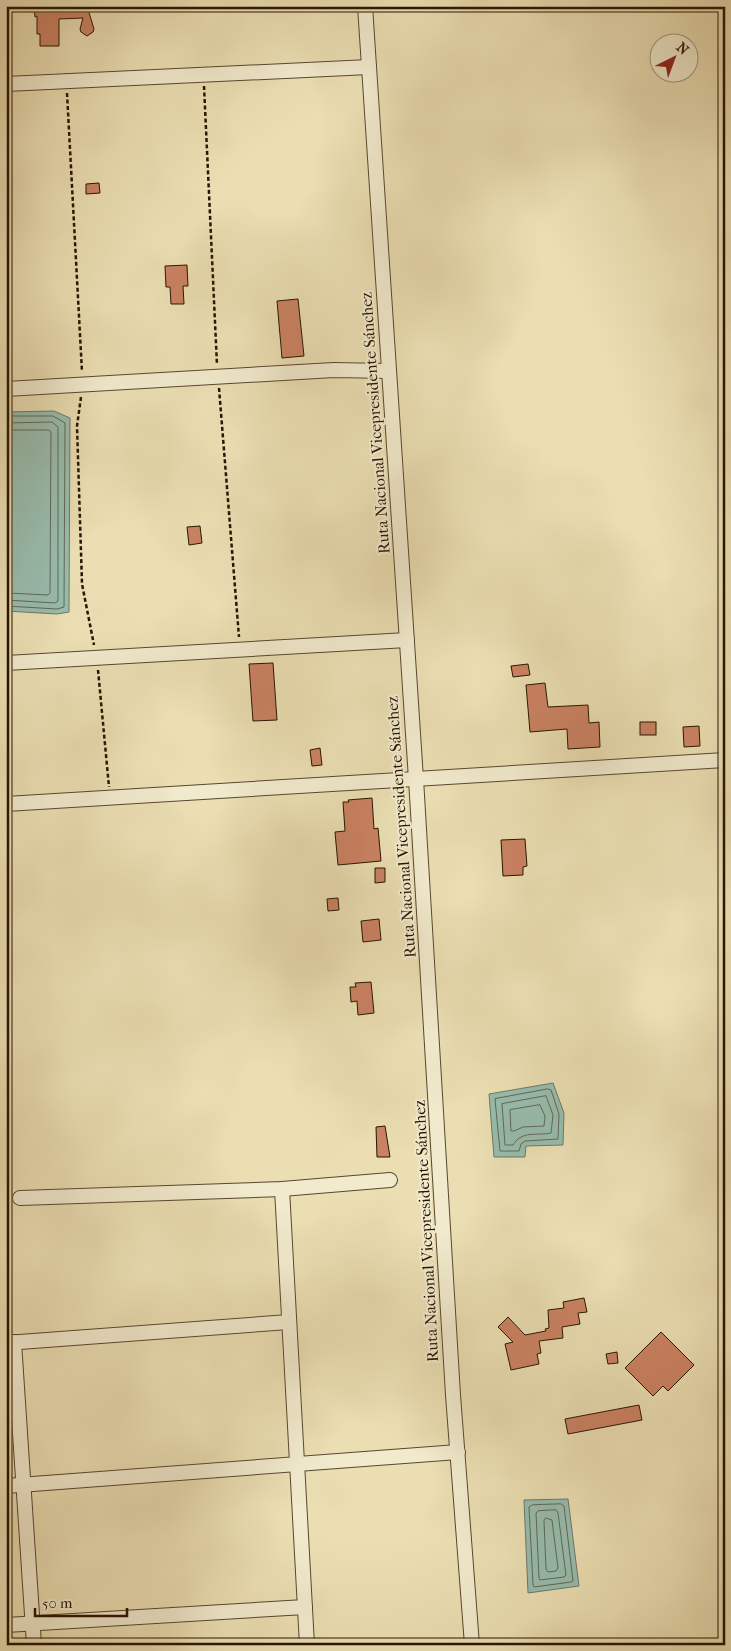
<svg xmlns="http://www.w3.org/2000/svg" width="731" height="1651" font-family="'IM FELL French Canon',serif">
<rect width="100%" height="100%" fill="#eadeb2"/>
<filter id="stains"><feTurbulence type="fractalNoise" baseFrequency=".004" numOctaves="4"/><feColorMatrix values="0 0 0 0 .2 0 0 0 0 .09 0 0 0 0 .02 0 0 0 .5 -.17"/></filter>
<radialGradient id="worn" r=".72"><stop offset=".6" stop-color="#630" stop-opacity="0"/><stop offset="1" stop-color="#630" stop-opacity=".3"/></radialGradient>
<g fill="#98bcad" stroke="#6c7968">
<path d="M 54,411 L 70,418 L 69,612 L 57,614 L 6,611 L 6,412 Z"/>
<path d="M 553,1083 L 564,1113 L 563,1145 L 526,1146 L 525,1157 L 494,1157 L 489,1094 Z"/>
<path d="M 568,1499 L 579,1586 L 528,1593 L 524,1500 Z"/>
</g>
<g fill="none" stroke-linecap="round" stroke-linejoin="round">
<g stroke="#606857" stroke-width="1">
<path d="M 6,416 L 53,416 L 65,423 L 64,607 L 57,609 L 6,606"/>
<path d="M 6,423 L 52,422 L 58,427 L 58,601 L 55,603 L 6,600"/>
<path d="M 6,430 L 49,430 L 51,432 L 50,593 L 48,595 L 6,593"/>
<path d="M 548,1089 L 551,1090 L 559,1114 L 558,1139 L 525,1141 L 521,1144 L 519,1151 L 500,1151 L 495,1099 Z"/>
<path d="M 546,1096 L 553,1115 L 551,1133 C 537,1136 522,1130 513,1145 L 505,1145 L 502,1104 Z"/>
<path d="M 540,1105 L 545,1116 L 544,1126 L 523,1127 L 514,1131 L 511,1131 L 510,1110 Z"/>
<path d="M 561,1504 L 564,1506 L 573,1581 L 571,1582 L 534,1587 L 533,1585 L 529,1507 L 532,1505 Z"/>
<path d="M 556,1510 L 558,1513 L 566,1575 L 564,1577 L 540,1580 L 539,1578 L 536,1513 L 538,1511 Z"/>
<path d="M 546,1518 L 552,1520 L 558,1568 L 556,1571 L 548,1572 L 546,1569 L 544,1521 Z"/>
</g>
</g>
<g fill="#ca8262" stroke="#291501">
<path d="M 52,6 L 87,6 L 94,29 L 93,32 L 87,36 L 81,32 L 80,29 L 83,18 L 59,19 L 59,46 L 40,46 L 40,34 L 37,34 L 37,16 L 35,17 L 34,7 Z"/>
<path d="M 99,183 L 100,193 L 86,194 L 86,184 Z"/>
<path d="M 187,265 L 188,286 L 183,286 L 184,304 L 171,304 L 170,287 L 166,287 L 165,266 Z"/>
<path d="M 298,299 L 304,356 L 282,358 L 277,301 Z"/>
<path d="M 200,526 L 202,543 L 189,545 L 187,527 Z"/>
<path d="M 273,663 L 277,720 L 253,721 L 249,664 Z"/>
<path d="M 528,664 L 530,675 L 513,677 L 511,666 Z"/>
<path d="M 545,683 L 548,707 L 588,705 L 589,723 L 599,722 L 600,747 L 568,749 L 567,729 L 530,732 L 526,685 Z"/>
<rect x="640" y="722" width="16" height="13"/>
<path d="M 699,726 L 700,746 L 684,747 L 683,727 Z"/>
<path d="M 320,748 L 322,765 L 312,766 L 310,750 Z"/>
<path d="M 372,798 L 374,829 L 378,828 L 381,861 L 338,865 L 335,832 L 345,831 L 343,802 L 349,802 L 348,800 Z"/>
<path d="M 525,839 L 527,866 L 523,867 L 523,875 L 503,876 L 501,840 Z"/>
<path d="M 375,868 L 385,868 L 385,882 L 375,883 Z"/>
<path d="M 338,898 L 339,910 L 328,911 L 327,899 Z"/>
<path d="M 379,919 L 381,940 L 363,942 L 361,921 Z"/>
<path d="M 371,982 L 374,1013 L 358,1015 L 357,1001 L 351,1002 L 350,987 L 356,987 L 355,983 Z"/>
<path d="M 385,1126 L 390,1157 L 377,1157 L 376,1127 Z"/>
<path d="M 584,1298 L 587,1312 L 578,1313 L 580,1324 L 562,1327 L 563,1338 L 539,1341 L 541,1353 L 537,1354 L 539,1364 L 511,1370 L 505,1344 L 513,1342 L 498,1327 L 508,1317 L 525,1335 L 546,1331 L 545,1329 L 549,1328 L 548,1310 L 564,1308 L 563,1302 Z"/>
<path d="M 661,1332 L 694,1365 L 668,1391 L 663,1386 L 653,1396 L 625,1368 Z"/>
<path d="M 617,1352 L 618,1363 L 608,1364 L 606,1354 Z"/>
<path d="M 639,1405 L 642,1420 L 568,1434 L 565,1419 Z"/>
</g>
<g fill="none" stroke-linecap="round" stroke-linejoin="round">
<defs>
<g id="minor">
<path d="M 365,6 L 416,779 L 453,1395 L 472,1645"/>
<path d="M 6,84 L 369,67"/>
<path d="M 6,389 L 334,370 L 389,371"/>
<path d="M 6,663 L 407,640"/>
<path d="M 6,804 L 725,760"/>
<path d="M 282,1189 L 307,1645"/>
<path d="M 20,1198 L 282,1189 L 390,1180"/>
<path d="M 14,1342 L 34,1645"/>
<path d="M 6,1343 L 289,1322"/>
<path d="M 6,1486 L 458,1452"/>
<path d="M 6,1625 L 305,1607"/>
</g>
</defs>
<use href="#minor" stroke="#59472d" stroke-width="16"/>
<g stroke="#291501" stroke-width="2.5" stroke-dasharray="4 2.5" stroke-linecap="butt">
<path d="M 204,86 L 217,365"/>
<path d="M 67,93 L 82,372"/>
<path d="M 219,388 L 239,637"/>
<path d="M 81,397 L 77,426 L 82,584 L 94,645"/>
<path d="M 98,670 L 109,787"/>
</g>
<use href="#minor" stroke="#f1eacd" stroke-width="14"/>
</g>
<g text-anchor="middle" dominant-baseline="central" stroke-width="4" stroke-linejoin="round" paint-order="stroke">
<g font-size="16" fill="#291501" stroke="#f1eacd">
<text transform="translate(375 423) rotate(-94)">Ruta Nacional Vicepresidente Sánchez</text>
<text transform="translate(401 827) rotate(-94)">Ruta Nacional Vicepresidente Sánchez</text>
<text transform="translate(426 1231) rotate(-93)">Ruta Nacional Vicepresidente Sánchez</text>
</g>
</g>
<rect width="731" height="1651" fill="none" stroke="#eadeb2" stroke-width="25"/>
<rect x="8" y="8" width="716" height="1636" fill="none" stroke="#291501" stroke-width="2.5"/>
<rect x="12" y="12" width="706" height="1626" fill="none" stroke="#291501"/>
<g transform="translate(674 58) rotate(42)"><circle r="24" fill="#f1eacd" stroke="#a1957b"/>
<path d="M0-4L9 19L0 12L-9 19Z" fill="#8f2418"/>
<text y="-8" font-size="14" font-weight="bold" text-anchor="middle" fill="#291501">N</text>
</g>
<path d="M35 1608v8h92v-8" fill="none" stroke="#291501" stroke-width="2.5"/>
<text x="42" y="1608" font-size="15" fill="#291501" stroke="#f1eacd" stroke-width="4" paint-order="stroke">50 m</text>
<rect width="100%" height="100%" filter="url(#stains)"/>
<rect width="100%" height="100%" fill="url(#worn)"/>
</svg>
